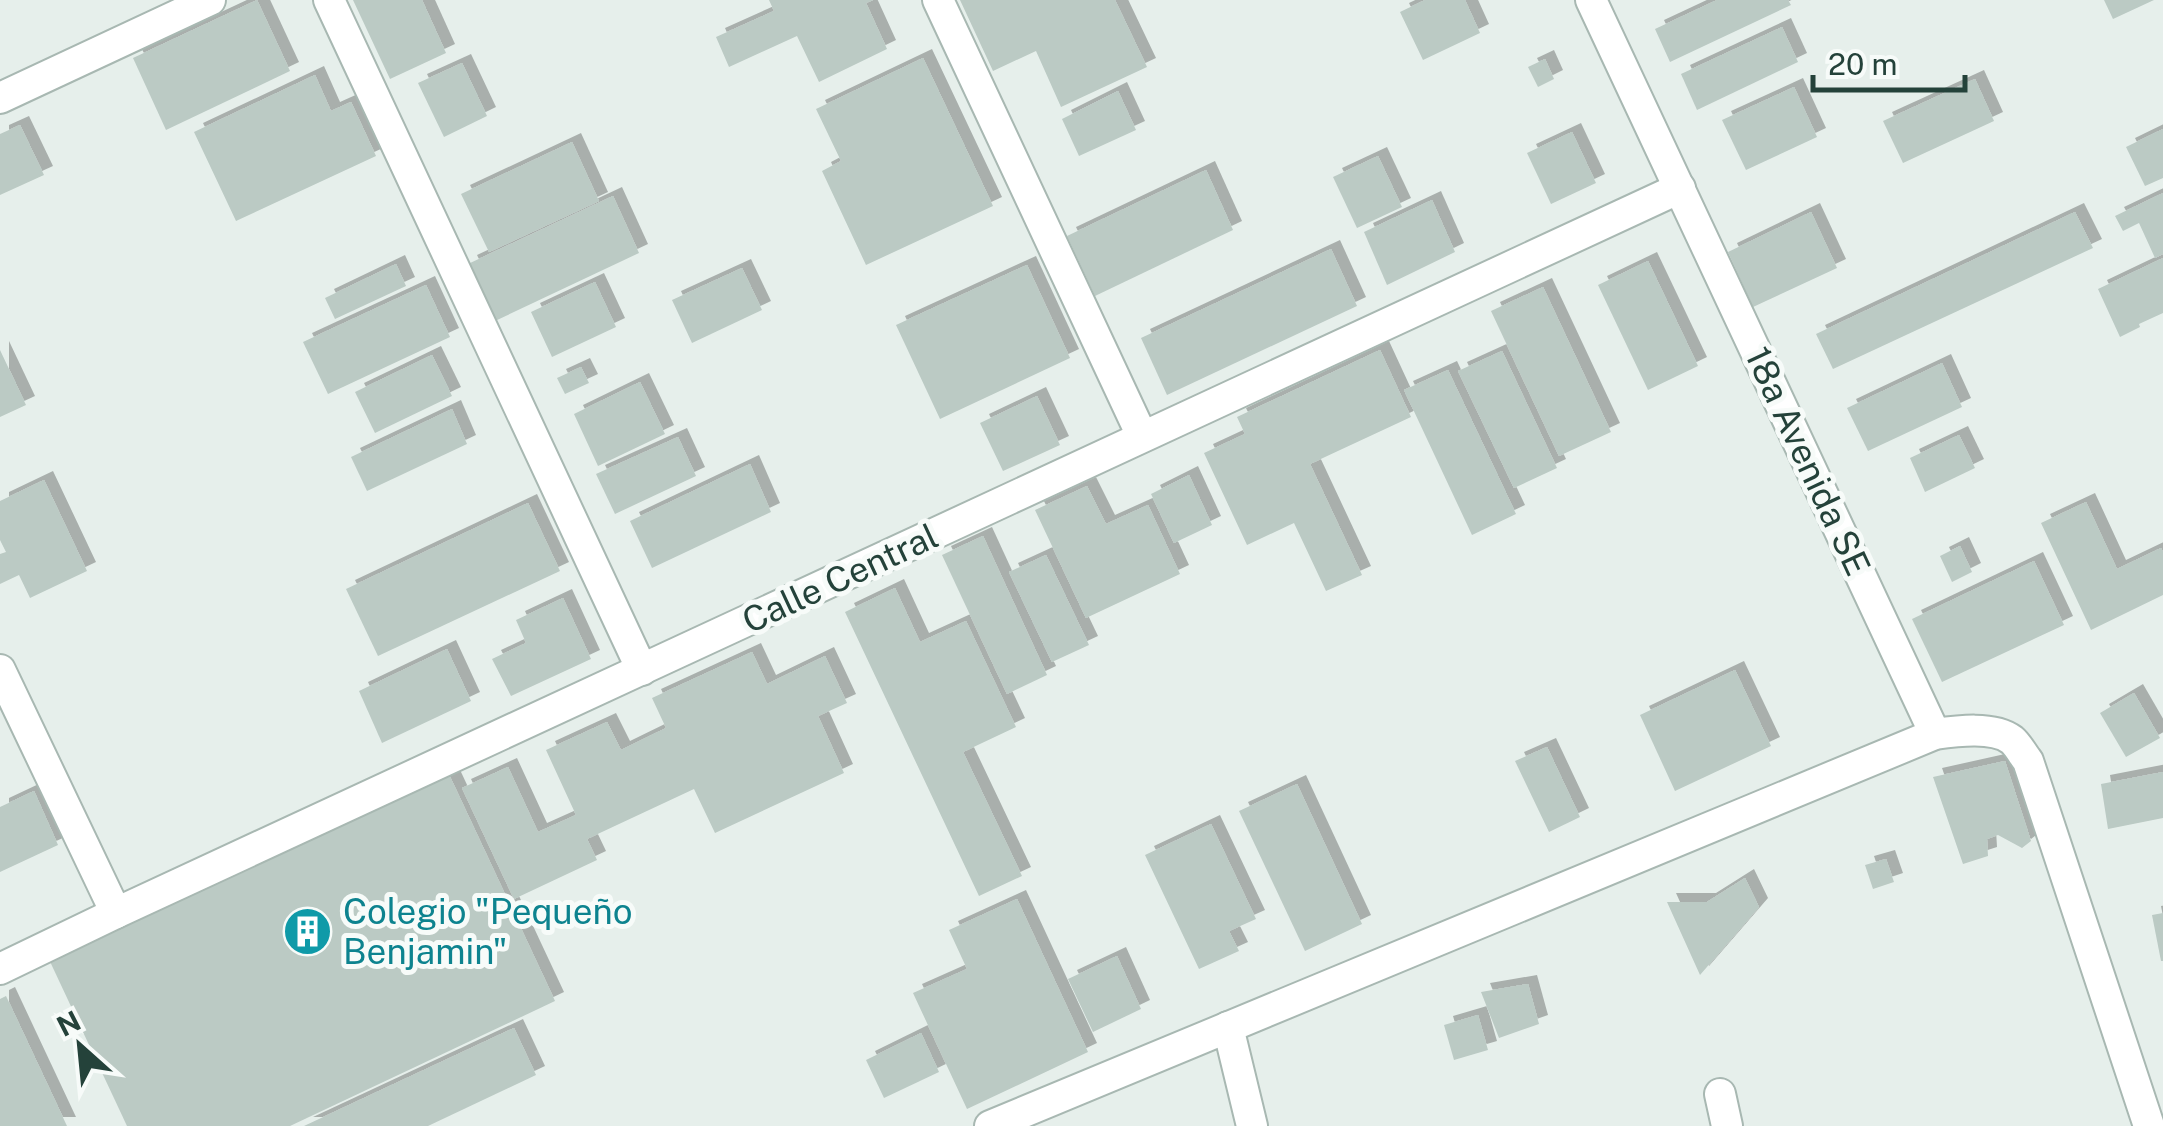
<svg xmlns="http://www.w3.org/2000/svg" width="2163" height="1126" font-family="'Public Sans',sans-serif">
<defs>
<filter id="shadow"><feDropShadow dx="9" dy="-9" stdDeviation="0" flood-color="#0004"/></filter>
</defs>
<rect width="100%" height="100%" fill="#e6efeb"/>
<g fill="#bbcac4" filter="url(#shadow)">
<path d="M 257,0 L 290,71 L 166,130 L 133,58 Z"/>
<path d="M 353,0 L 422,0 L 446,53 L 390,79 Z"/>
<path d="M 769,0 L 873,0 L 866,3 L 887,49 L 819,82 L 797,36 L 729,67 L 716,37 L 774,11 Z"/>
<path d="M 960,0 L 1115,0 L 1147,67 L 1061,107 L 1036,51 L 993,71 Z"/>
<path d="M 1425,0 L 1465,0 L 1480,33 L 1423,60 L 1400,12 Z"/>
<path d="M 1717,0 L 1788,0 L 1791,5 L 1670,62 L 1655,29 Z"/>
<path d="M 2104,0 L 2154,0 L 2113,19 Z"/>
<path d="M 1782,27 L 1798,62 L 1697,110 L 1681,74 Z"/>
<path d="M 923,58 L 993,206 L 866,265 L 822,171 L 841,161 L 816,109 Z"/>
<path d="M 1545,59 L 1554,79 L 1538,87 L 1528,67 Z"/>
<path d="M 462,63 L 487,116 L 444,137 L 418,83 Z"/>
<path d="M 315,75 L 331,111 L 351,102 L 376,156 L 236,221 L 194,132 Z"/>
<path d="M 1975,79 L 1994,121 L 1903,163 L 1883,121 Z"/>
<path d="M 1794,87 L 1817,137 L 1746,170 L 1722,120 Z"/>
<path d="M 1118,91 L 1136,130 L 1079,156 L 1062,119 Z"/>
<path d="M 20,125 L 44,175 L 0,195 L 0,134 Z"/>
<path d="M 2163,129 L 2163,178 L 2145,186 L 2126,147 Z"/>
<path d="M 1572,132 L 1596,183 L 1551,204 L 1527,153 Z"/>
<path d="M 572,142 L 599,201 L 489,252 L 461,194 Z"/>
<path d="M 1378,156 L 1402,207 L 1357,228 L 1333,177 Z"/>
<path d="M 1206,170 L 1233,230 L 1095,296 L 1067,236 Z"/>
<path d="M 2163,193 L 2163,254 L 2155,258 L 2139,223 L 2123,231 L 2115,216 Z"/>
<path d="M 613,196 L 639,253 L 495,321 L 468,264 Z"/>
<path d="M 1432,200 L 1455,252 L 1387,285 L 1364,232 Z"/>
<path d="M 1811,212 L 1837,268 L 1753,307 L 1728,252 Z"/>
<path d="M 2075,212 L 2093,248 L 1833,369 L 1816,334 Z"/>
<path d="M 1331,249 L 1357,306 L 1167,395 L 1141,338 Z"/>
<path d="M 2163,258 L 2163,313 L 2139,324 L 2140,327 L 2120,337 L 2098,289 Z"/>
<path d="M 1648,261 L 1698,366 L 1648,390 L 1598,285 Z"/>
<path d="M 396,264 L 406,286 L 335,319 L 325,298 Z"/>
<path d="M 1027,265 L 1070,358 L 940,419 L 896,325 Z"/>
<path d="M 742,268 L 762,310 L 692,343 L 672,300 Z"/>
<path d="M 595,282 L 616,327 L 552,357 L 531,312 Z"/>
<path d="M 426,285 L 450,337 L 328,394 L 303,342 Z"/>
<path d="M 1543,287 L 1611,432 L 1559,456 L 1491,311 Z"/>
<path d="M 0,350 L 26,405 L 0,417 Z"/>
<path d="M 1380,350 L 1411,417 L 1310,464 L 1362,575 L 1326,591 L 1294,523 L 1247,545 L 1204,453 L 1245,434 L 1237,417 Z"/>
<path d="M 1502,351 L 1557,468 L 1514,488 L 1458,371 Z"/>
<path d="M 432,355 L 452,396 L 375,433 L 355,392 Z"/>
<path d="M 1942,363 L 1962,407 L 1868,451 L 1847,408 Z"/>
<path d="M 581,367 L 589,383 L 565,394 L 557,378 Z"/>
<path d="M 1448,370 L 1516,514 L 1472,535 L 1404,390 Z"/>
<path d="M 640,382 L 665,434 L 598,466 L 574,414 Z"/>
<path d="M 1037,396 L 1060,445 L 1003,471 L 980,423 Z"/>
<path d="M 452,409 L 467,444 L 367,491 L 351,457 Z"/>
<path d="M 1959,435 L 1975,468 L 1925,492 L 1910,458 Z"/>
<path d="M 678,437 L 696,476 L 615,514 L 596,474 Z"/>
<path d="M 750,464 L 771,512 L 652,568 L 630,521 Z"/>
<path d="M 1189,475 L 1212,525 L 1174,543 L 1151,494 Z"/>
<path d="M 44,480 L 87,571 L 30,598 L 19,575 L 0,584 L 0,554 L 6,552 L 0,540 L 0,501 Z"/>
<path d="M 1087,486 L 1106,524 L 1148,505 L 1180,574 L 1086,618 L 1035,510 Z"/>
<path d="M 2086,502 L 2117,569 L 2161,548 L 2163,552 L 2163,595 L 2091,630 L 2041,523 Z"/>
<path d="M 528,503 L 560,571 L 378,656 L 346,589 Z"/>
<path d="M 983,536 L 1047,675 L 1007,694 L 942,555 Z"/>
<path d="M 1960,546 L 1972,572 L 1952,582 L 1940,556 Z"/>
<path d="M 1046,555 L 1089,645 L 1052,662 L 1009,572 Z"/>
<path d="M 2034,561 L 2064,625 L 1942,682 L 1912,619 Z"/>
<path d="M 895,588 L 920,642 L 966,621 L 1016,727 L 963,752 L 1022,876 L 979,896 L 845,612 Z"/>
<path d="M 563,598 L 591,659 L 511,696 L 492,659 L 526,643 L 516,620 Z"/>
<path d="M 447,649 L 471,701 L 382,743 L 359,691 Z"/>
<path d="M 752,652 L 767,684 L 825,656 L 847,703 L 818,716 L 844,773 L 715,833 L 694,789 L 587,839 L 597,860 L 514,899 L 462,788 L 508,767 L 538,832 L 576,815 L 546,750 L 607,722 L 621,750 L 666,728 L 652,698 Z"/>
<path d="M 1735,670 L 1771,746 L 1675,791 L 1640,715 Z"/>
<path d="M 2134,693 L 2160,738 L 2126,757 L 2100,713 Z"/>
<path d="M 1547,747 L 1580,817 L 1549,832 L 1515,761 Z"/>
<path d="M 2005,761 L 2031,841 L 2022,848 L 1998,835 L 1987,839 L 1988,856 L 1963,864 L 1933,777 Z"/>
<path d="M 445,766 L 555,1001 L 290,1126 L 127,1126 L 46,953 Z"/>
<path d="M 2163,772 L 2163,818 L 2108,829 L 2101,784 Z"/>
<path d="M 1297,784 L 1362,924 L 1305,951 L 1239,811 Z"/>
<path d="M 34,791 L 58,845 L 0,872 L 0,807 Z"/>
<path d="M 1211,824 L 1256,919 L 1229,931 L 1239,951 L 1199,969 L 1145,855 Z"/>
<path d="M 1886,859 L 1894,882 L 1873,889 L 1865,865 Z"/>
<path d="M 1745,878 L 1759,907 L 1700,975 L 1667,902 L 1707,902 Z"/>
<path d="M 1017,899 L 1088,1052 L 967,1109 L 913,993 L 967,969 L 949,930 Z"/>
<path d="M 2163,913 L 2163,961 L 2161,961 L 2152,915 Z"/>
<path d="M 1117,956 L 1141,1009 L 1093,1032 L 1068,979 Z"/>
<path d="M 1528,984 L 1539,1024 L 1499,1038 L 1481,992 Z"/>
<path d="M 6,996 L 67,1126 L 0,1126 L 0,999 Z"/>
<path d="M 1478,1015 L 1488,1050 L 1454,1060 L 1444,1025 Z"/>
<path d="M 514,1028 L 536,1075 L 428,1126 L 304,1126 Z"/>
<path d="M 921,1033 L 939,1072 L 884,1098 L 866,1060 Z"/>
</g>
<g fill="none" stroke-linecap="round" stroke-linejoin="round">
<defs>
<g id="minor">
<path d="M 329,0 L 642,670"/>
<path d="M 938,0 L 1142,436"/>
<path d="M 1591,0 L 1935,734"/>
<path d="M 0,98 L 210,0"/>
<path d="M 0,670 L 116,913"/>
<path d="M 0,969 L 116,913 L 1680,188"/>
<path d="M 1228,1027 L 1252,1126"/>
<path d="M 1720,1094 L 1727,1126"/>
<path d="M 990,1126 L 1935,734 C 1957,731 1994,726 2012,740 C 2018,745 2023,755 2028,761 L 2149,1126"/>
</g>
</defs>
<use href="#minor" stroke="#a8b8b2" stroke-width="34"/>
<use href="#minor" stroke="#fff" stroke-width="30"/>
</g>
<defs>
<symbol id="building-disc" viewBox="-11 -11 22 22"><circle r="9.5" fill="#0f9aa8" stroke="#f7fbf9"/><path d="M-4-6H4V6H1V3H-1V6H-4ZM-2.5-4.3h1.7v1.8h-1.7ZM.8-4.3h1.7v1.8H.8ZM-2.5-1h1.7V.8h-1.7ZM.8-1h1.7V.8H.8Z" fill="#fff"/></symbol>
</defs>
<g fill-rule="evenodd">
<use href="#building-disc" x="280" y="904" width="55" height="55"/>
</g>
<g text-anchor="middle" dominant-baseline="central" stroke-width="10" stroke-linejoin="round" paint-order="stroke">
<g font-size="35" fill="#24423a" stroke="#f7fbf9">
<text transform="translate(1808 461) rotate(65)">18a Avenida SE</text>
<text transform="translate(840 578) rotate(-25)">Calle Central</text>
</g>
<g font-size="35" fill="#0d838f" stroke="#f7fbf9" text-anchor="start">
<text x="343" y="911">Colegio "Pequeño<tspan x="343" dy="40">Benjamin"</tspan></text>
</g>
</g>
<g transform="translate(80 1046) rotate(333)" stroke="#f7fbf9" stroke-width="8" paint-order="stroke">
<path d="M0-8L18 38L0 25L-18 38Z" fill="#24423a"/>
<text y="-15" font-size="28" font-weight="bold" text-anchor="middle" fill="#24423a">N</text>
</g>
<path d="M1813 75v15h152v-15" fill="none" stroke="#24423a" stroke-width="5"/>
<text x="1828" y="75" font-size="30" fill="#24423a" stroke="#f7fbf9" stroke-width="8" paint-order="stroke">20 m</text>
</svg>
